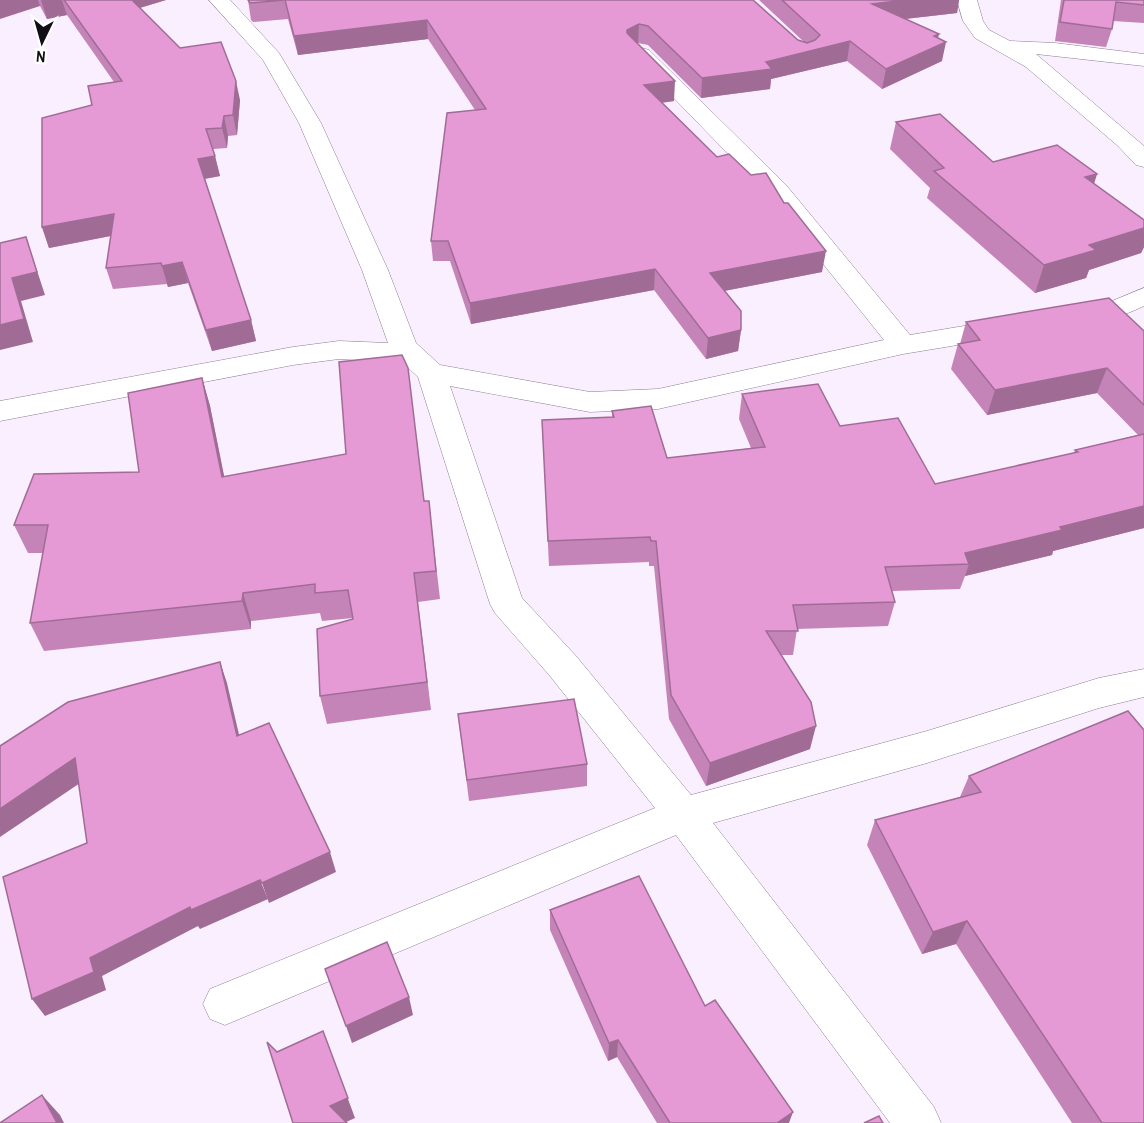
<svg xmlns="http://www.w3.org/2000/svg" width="1144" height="1123" font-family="'Archivo Narrow',sans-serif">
<rect width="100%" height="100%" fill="#faeffe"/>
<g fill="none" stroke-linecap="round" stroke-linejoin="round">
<defs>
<g id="minor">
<path d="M 209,0 L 230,0 L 279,53 L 321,123 L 388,270 L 416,343 L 440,365 L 590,392 L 658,389 L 884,340 L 768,195 L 635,58 L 631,54 L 635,50 L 642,48 L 649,50 L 786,185 L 910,335 L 1006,319 L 1016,322 L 1020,328 L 1016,334 L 1006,337 L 903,354 L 658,409 L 590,412 L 450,386 L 522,598 L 576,656 L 691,795 L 927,731 L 1099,678 L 1144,669 L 1144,697 L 1099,708 L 927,763 L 713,823 L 934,1107 L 941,1123 L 890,1123 L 676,835 L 225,1025 L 210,1019 L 203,1004 L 210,989 L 655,808 L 550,676 L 495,613 L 490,604 L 418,377 L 399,359 L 388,362 L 339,359 L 293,365 L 0,421 L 0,401 L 293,347 L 339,341 L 388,343 L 362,270 L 299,123 L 263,60 Z"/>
<path d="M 957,0 L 977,0 L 983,21 L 989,30 L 1010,41 L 1055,43 L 1144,54 L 1144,66 L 1036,54 L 1144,146 L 1144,167 L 1136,165 L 1118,146 L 1026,67 L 975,38 L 963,21 Z"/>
<path d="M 1144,288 L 1144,306 C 1121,317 1090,328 1064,322 L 1060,316 L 1064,310 L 1107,303 Z"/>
</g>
</defs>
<use href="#minor" stroke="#8c7c92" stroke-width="1"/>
<use href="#minor" fill="#fff" fill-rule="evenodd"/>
</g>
<g fill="#c584b8">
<path d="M 0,0 L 166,0 L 140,8 L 180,48 L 240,100 L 237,135 L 228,136 L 227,148 L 213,149 L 220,176 L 205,179 L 251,320 L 256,341 L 212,351 L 188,283 L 168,287 L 167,284 L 113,289 L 106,268 L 111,236 L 49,248 L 42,227 L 92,105 L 114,82 L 67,15 L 47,19 L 40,6 Z"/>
<path d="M 248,0 L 753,0 L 798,40 L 804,42 L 759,0 L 959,0 L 957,13 L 905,19 L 938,38 L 942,61 L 882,89 L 847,61 L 771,79 L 770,89 L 701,98 L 648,45 L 638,43 L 637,44 L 674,101 L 661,103 L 822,272 L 724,291 L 741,330 L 738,351 L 706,359 L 654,290 L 471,324 L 450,261 L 433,261 L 431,241 L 475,110 L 428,39 L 298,55 L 288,19 L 253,22 L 251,20 Z"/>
<path d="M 1061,0 L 1144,0 L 1144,23 L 1113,21 L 1112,29 L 1106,47 L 1055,41 Z"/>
<path d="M 896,122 L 993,162 L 1097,174 L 1094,184 L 1144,220 L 1144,247 L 1141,253 L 1089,270 L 1086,278 L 1035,293 L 927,198 L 930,188 L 890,149 Z"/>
<path d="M 966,322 L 1144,331 L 1144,528 L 1053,551 L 1052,555 L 965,576 L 960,589 L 892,591 L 895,602 L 888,626 L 797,629 L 793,655 L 781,655 L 810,749 L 706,786 L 669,719 L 654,566 L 649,566 L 649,562 L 549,566 L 542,420 L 612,418 L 612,411 L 667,458 L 751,448 L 739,419 L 742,394 L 840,426 L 935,484 L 1074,453 L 1075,450 L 1138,435 L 1097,393 L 987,415 L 951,369 L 958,344 L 960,344 Z"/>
<path d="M 202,378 L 210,406 L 224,477 L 424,501 L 432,529 L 440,599 L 418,602 L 431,710 L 327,724 L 320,696 L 353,619 L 353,618 L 322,621 L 320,613 L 251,621 L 251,629 L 44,651 L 30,623 L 43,553 L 28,553 L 14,525 L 139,472 Z"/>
<path d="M 1128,711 L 1144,1123 L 1072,1123 L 956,944 L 922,954 L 867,845 L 875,820 L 960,797 L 969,776 Z"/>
<path d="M 458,714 L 587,764 L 587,786 L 469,801 Z"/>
<path d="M 550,910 L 705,1006 L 789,1123 L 657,1123 L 617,1057 L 608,1061 L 550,930 Z"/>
</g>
<g fill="#a06c96">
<path d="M 0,0 L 38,0 L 40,6 L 0,19 Z"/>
<path d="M 41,0 L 62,0 L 67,15 L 47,19 Z"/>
<path d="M 126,0 L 166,0 L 129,11 Z"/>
<path d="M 906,0 L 959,0 L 957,13 L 869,23 L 872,4 Z"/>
<path d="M 427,20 L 428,39 L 298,55 L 294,36 Z"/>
<path d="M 639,24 L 638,43 L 626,49 L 627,30 Z"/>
<path d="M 939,34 L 936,47 L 946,42 L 942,61 L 882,89 L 886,69 L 934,36 Z"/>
<path d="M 850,41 L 847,61 L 771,79 L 770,89 L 701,98 L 702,78 Z"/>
<path d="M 236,81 L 240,100 L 237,135 L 233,115 Z"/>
<path d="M 675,81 L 674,101 L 643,105 L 644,85 Z"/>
<path d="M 224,116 L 228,136 L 227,148 L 222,128 Z"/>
<path d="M 215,156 L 220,176 L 203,179 L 198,159 Z"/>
<path d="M 1097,174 L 1088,201 L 1085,177 Z"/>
<path d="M 114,214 L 120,234 L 49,248 L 42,227 Z"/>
<path d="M 1144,228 L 1144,247 L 1141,253 L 1089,270 L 1086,278 L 1035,293 L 1044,265 L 1089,245 Z"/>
<path d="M 26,237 L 45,295 L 21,301 L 33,342 L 0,350 L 0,325 L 12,278 Z"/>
<path d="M 826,251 L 822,272 L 708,294 L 710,273 Z"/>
<path d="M 182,262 L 188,283 L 168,287 L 162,266 Z"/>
<path d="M 655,269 L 654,290 L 471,324 L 470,303 Z"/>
<path d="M 251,320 L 256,341 L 212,351 L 206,330 Z"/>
<path d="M 741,330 L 738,351 L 706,359 L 708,338 Z"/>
<path d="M 1107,368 L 1097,393 L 987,415 L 995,390 Z"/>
<path d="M 202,378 L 210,406 L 230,505 L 222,477 Z"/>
<path d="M 1144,506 L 1144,528 L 1053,551 L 1052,555 L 965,576 L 969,564 L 965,553 L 1060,527 Z"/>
<path d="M 243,593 L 251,621 L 251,629 L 242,601 Z"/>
<path d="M 220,662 L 227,683 L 244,756 L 237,736 Z"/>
<path d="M 816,726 L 810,749 L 706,786 L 710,763 Z"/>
<path d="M 75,758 L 86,779 L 0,837 L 0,809 Z"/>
<path d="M 330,852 L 336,872 L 269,903 L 262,883 Z"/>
<path d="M 260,880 L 268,899 L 200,929 L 198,926 L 102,976 L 106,990 L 45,1016 L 32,999 L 90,958 L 190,907 Z"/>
<path d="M 967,921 L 956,944 L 922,954 L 933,932 Z"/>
<path d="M 409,997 L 413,1015 L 352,1043 L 346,1026 Z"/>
<path d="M 618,1040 L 617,1057 L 608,1061 L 609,1043 Z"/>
<path d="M 331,1053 L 355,1118 L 344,1123 L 330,1106 Z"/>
<path d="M 42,1095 L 60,1115 L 64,1123 L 57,1123 Z"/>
<path d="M 793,1112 L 789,1123 L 777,1123 Z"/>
</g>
<g fill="#e59ad6" stroke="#a06c96" stroke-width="1.5">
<path d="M 64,0 L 132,0 L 180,48 L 221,42 L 236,81 L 233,115 L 224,116 L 222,128 L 206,129 L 215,156 L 198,159 L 251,320 L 206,330 L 182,262 L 162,266 L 161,263 L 106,268 L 114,214 L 42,227 L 42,118 L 92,105 L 88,86 L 122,81 Z"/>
<path d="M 248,0 L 284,0 L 250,3 Z"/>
<path d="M 285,0 L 753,0 L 798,40 L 807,43 L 815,40 L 820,35 L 782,0 L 906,0 L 872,4 L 939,34 L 934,36 L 946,42 L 886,69 L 850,41 L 766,62 L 772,69 L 702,78 L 648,26 L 639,24 L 627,30 L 627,33 L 675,81 L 644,85 L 717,157 L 729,154 L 751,175 L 766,173 L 784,203 L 788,203 L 826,251 L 710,273 L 741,311 L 741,330 L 708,338 L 655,269 L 470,303 L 448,241 L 431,241 L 447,113 L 486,109 L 427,20 L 294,36 Z"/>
<path d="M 1064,0 L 1144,0 L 1144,5 L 1116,2 L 1112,29 L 1060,22 Z"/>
<path d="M 940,114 L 993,162 L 1057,145 L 1097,174 L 1085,177 L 1144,220 L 1144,228 L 1089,245 L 1096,250 L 1044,265 L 934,171 L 944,168 L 896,122 Z"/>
<path d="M 26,237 L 37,272 L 12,278 L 24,319 L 0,325 L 0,243 Z"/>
<path d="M 1109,298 L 1144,331 L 1144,405 L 1107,368 L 995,390 L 958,344 L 980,340 L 966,322 Z"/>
<path d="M 402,355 L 408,368 L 424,501 L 429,501 L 436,571 L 414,573 L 427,682 L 320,696 L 317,629 L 353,619 L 348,590 L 315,593 L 315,584 L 243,593 L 242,601 L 30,623 L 48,525 L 14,525 L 34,474 L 139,472 L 128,393 L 202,378 L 222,477 L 346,454 L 339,362 Z"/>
<path d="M 818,384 L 840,426 L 898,418 L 935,484 L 1078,452 L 1075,450 L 1144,434 L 1144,506 L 1060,527 L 1062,530 L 965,553 L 969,564 L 885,567 L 895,602 L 793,605 L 798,631 L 766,631 L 811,702 L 816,726 L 710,763 L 671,695 L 656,541 L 651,541 L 650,537 L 548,541 L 542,420 L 614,417 L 612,411 L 651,406 L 667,458 L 765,447 L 742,394 Z"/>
<path d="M 220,662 L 237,736 L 269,723 L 330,852 L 262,883 L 260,880 L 191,910 L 190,907 L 90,958 L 94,972 L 32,999 L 3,877 L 87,843 L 75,758 L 0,809 L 0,746 L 68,702 Z"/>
<path d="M 574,699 L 587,764 L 467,780 L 458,714 Z"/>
<path d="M 1128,711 L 1144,730 L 1144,1123 L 1102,1123 L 967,921 L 933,932 L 875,820 L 981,792 L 969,776 Z"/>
<path d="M 639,876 L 705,1006 L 715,1000 L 793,1112 L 777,1123 L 670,1123 L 618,1040 L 609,1043 L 550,910 Z"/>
<path d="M 387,942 L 409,997 L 346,1026 L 325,969 Z"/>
<path d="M 323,1031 L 348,1098 L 330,1106 L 347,1123 L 293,1123 L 267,1042 L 277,1052 Z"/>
<path d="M 42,1095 L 57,1123 L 0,1123 Z"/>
<path d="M 879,1116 L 883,1123 L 864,1123 Z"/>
</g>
<g transform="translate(42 42) rotate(185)" stroke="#ffffff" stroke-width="4.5" paint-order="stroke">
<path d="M0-4.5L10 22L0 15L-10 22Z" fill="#130d15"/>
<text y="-9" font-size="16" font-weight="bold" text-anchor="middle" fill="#130d15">N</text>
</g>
</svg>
